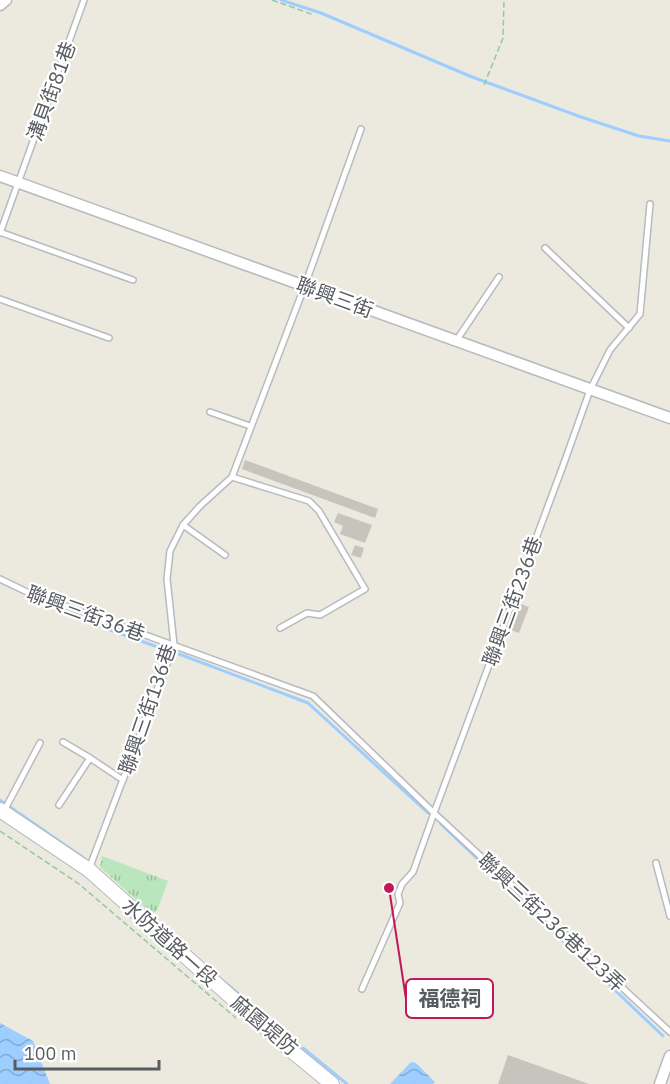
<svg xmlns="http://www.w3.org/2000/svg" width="670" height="1084" font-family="'IBM Plex Sans','Noto Sans TC',sans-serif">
<defs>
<pattern id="grass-tufts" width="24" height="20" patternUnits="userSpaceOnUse" patternTransform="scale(1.5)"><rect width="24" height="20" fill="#bae6bd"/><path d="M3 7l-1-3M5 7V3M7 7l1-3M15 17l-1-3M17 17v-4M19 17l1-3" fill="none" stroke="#9abe9d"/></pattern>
<pattern id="water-waves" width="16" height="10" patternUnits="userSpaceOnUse" patternTransform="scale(1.5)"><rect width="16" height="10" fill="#9dceff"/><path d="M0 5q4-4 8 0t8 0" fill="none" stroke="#83aad2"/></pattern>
</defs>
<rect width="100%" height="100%" fill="#eceadf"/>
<path fill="url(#grass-tufts)" d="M 102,856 L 168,881 L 157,911 L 151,913 L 100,867 Z"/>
<g fill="url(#water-waves)">
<path d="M 0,1023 L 33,1041 L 50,1084 L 0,1084 Z"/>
<path d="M 411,1062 L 416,1063 L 435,1082 L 433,1084 L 390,1084 Z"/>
</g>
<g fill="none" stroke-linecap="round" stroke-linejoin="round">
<g stroke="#9dceff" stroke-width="3">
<path d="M 281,0 L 321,13 L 472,77 L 581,117 L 639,136 L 670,141"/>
<path d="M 94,624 L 163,649"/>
<path d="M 179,654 L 308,703 L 428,813"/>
<path d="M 0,800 L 85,859"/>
<path d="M 441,824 L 663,1036"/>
<path d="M 223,981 L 290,1037"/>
<path d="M 303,1048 L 347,1084"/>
</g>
</g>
<g fill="#c7c4bd">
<path d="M 245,460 L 378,509 L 375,518 L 242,469 Z"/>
<path d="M 338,513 L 372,525 L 365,543 L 340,534 L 343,526 L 334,522 Z"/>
<path d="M 355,545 L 364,548 L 361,558 L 351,555 Z"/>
<path d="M 518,603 L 529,607 L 519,633 L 508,629 Z"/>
<path d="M 389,882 L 394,885 L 388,893 L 383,890 Z"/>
<path d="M 508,1055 L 589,1084 L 498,1084 Z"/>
</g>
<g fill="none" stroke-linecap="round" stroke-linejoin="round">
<defs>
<g id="service">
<path d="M 0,232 L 133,280"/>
<path d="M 0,233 L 84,0"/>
<path d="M 545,248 L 629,328"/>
<path d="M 0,299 L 109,338"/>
<path d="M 456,341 L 499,277"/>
<path d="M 210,412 L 250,426"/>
<path d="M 232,477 L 309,501 L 319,511 L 365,589 L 320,615 L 307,613 L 280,628"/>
<path d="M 183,525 L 225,555"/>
<path d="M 0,579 L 27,592 L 313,696 L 434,813 L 670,1032"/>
<path d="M 63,742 L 90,758 L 123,780"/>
<path d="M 59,805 L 90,758"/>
<path d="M 4,811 L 40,743"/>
<path d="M 656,863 L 670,916"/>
<path d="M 89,869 L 174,645 L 167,579 L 170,551 L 183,525 L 200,506 L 232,477 L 305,285 L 361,129"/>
<path d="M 362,989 L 400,903 L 398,894 L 402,884 L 413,872 L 434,813 L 564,463 L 590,390 L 610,350 L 640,314 L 650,204"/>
</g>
<g id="minor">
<path d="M 0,5 L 6,0"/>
<path d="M 0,176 L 670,418"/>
<path d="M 660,1084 L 670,1056"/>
</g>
<path id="tertiary" d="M 0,810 L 89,870 L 287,1047 L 332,1084"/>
</defs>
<use href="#service" stroke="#b7babf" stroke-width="8"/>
<use href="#minor" stroke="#b7babf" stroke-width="13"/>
<use href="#tertiary" stroke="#b7babf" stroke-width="16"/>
<g stroke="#93c7a5" stroke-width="1.5" stroke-dasharray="6 3" stroke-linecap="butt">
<path d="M 272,0 L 314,15"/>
<path d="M 484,85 L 503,38 L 504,0"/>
<path d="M 0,831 L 79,884 L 236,1018"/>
</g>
<use href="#service" stroke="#fff" stroke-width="5"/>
<use href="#minor" stroke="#fff" stroke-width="10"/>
<use href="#tertiary" stroke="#fff" stroke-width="14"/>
</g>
<g text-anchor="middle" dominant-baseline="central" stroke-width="4.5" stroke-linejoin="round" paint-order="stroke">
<g font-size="20" fill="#585c61" stroke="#fff">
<text transform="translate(51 91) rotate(-70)">溝貝街81巷</text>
<text transform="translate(335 297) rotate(20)">聯興三街</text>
<text transform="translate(512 601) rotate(-70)">聯興三街236巷</text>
<text transform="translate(86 613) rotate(20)">聯興三街36巷</text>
<text transform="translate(147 709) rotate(-71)">聯興三街136巷</text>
<text transform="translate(552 922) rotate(43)">聯興三街236巷123弄</text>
<text transform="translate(170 942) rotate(42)">水防道路一段</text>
<text transform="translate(265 1025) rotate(40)">麻園堤防</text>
</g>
</g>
<path fill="none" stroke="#c2185b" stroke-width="2" d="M389 888L406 999"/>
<circle fill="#c2185b" stroke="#fff" stroke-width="2" cx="389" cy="888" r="6"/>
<rect fill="#fff" stroke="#c2185b" stroke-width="2" x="406" y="979" width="87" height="39" rx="6"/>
<g font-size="21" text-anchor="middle" font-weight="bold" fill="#585c61">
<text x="450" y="1006">福德祠</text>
</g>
<path d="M15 1060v9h144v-9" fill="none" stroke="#585c61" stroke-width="3"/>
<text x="24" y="1060" font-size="18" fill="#585c61" stroke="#ffffff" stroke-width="4.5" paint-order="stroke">100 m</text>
</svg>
